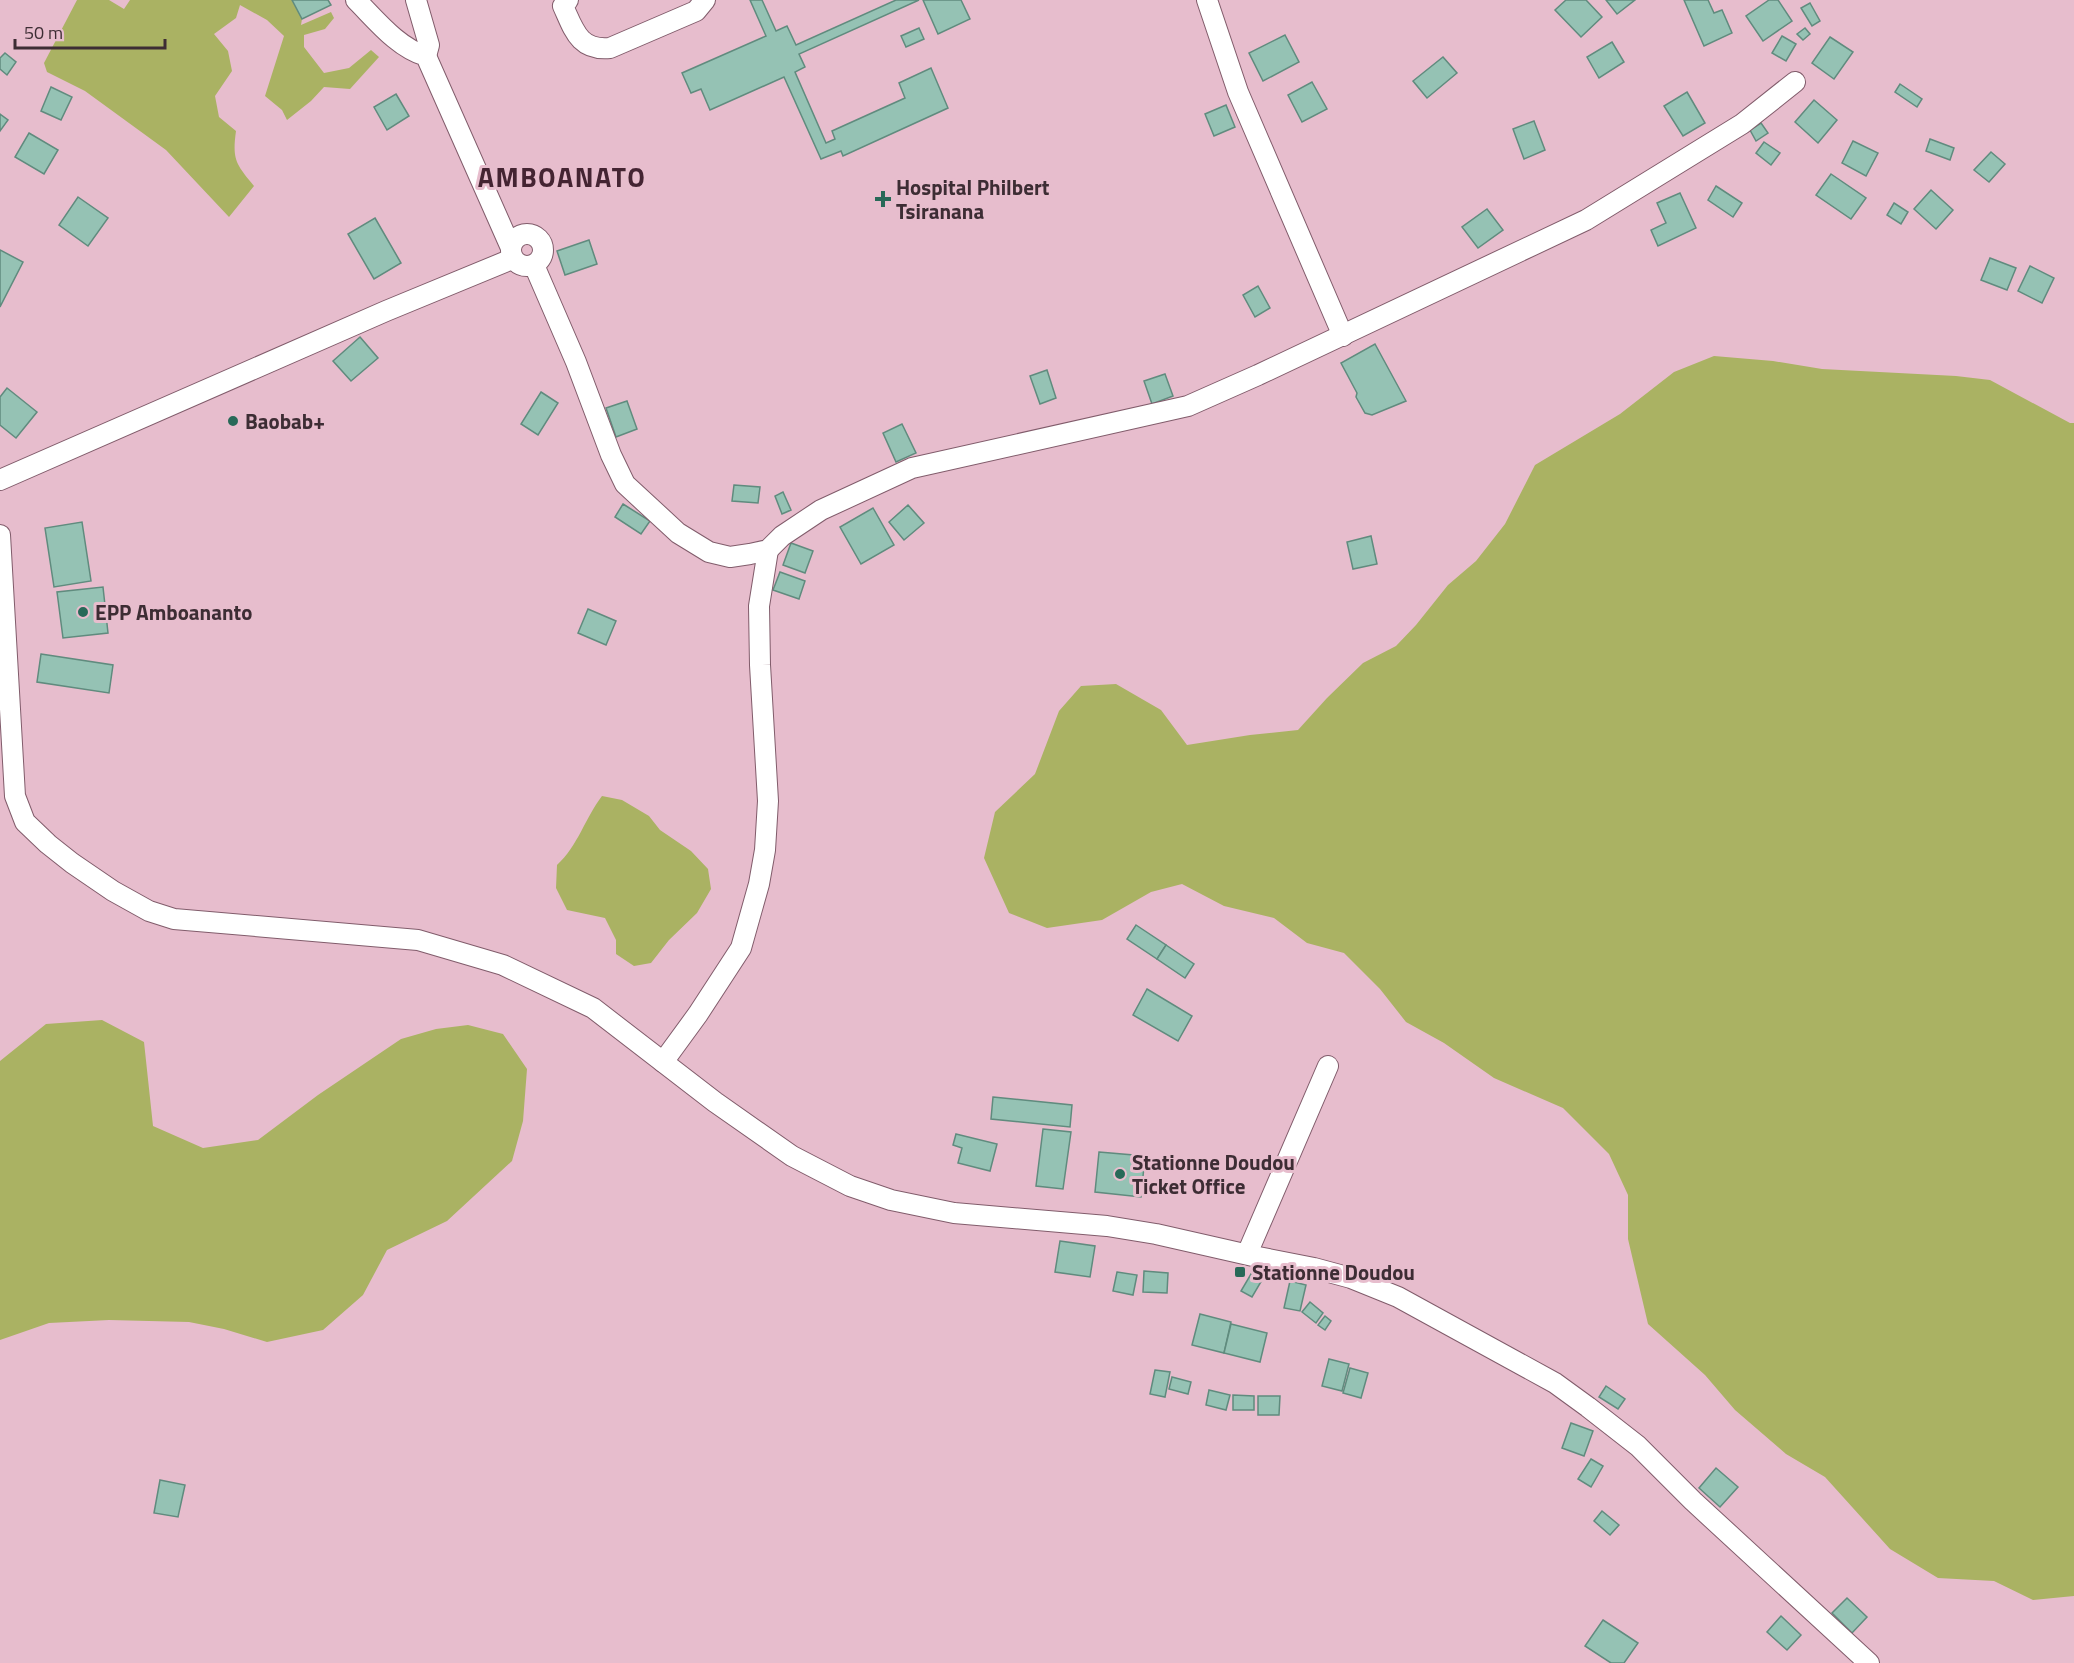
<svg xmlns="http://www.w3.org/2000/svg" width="2074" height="1663" font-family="'Titillium Web',sans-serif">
<rect width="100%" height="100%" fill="#e7bdcd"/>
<g fill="#aab263">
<path d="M 77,0 L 109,0 L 124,9 L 130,0 L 292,0 L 302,19 L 301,25 L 331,12 L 334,18 L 325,29 L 304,35 L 304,47 L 324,73 L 349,68 L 371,50 L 379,57 L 350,89 L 324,87 L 311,101 L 287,120 L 282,110 L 265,96 L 284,36 L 267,20 L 240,5 L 236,18 L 214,34 L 228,51 L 232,71 L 215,96 L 219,117 L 236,131 C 232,160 236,164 254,186 L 229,217 L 166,150 L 85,91 L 47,72 L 44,63 Z"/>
<path d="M 1714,356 L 1773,361 L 1822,369 L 1956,376 L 1990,380 L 2070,423 L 2074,423 L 2074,1596 L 2033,1600 L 1994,1581 L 1938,1578 L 1890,1549 L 1825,1477 L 1786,1454 L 1735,1410 L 1705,1375 L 1648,1324 L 1628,1239 L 1628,1195 L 1609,1154 L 1563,1108 L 1494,1078 L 1444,1043 L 1406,1022 L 1380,989 L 1344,953 L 1307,943 L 1274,918 L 1224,906 L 1182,884 L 1151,892 L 1102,920 L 1047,928 L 1009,913 L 984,858 L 995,812 L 1035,774 L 1059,711 L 1081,686 L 1116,684 L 1161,710 L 1187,745 L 1250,735 L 1298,730 L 1327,698 L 1363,663 L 1396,646 L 1416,625 L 1448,585 L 1476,561 L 1505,524 L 1535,465 L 1620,414 L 1674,372 Z"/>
<path d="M 602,796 L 622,800 L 649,816 L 660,830 L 691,851 L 708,869 L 711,889 L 697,913 L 669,940 L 651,963 L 634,966 L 616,954 L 616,940 L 605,918 L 567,910 L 556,888 L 557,865 C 578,846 585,818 602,796 Z"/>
<path d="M 102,1020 L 144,1042 L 153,1126 L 203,1148 L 258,1140 L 318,1095 L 401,1039 L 436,1029 L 468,1025 L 503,1034 L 527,1069 L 523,1121 L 512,1161 L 447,1221 L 387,1250 L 363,1295 L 323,1330 L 267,1342 L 224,1329 L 189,1322 L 109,1320 L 49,1323 L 0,1340 L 0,1061 L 46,1024 Z"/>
</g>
<g fill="#95c2b4" stroke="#608b7e" stroke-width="1.5">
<path d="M 292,0 L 328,0 L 331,5 L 302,19 Z"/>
<path d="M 750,0 L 762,0 L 776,31 L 787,26 L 796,45 L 896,0 L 919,0 L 799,54 L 805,67 L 795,72 L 826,143 L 835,139 L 832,131 L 905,98 L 899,83 L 931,68 L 948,108 L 843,156 L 841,151 L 821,159 L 784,77 L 710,110 L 701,89 L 691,93 L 682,73 L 766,36 Z"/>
<path d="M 923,0 L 961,0 L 970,19 L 938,34 Z"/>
<path d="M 1566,0 L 1586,0 L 1602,17 L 1581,37 L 1555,10 Z"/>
<path d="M 1606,0 L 1635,0 L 1617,14 Z"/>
<path d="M 1684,0 L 1708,0 L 1714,13 L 1722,10 L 1732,33 L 1704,46 Z"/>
<path d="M 1769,0 L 1778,0 L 1792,21 L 1763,41 L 1746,16 Z"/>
<path d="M 1810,3 L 1820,21 L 1812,26 L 1801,8 Z"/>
<path d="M 919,28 L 924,39 L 906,47 L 901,36 Z"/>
<path d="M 1805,28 L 1810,34 L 1803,40 L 1797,34 Z"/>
<path d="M 1285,35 L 1299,62 L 1263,81 L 1249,53 Z"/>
<path d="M 1782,36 L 1796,44 L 1786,61 L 1772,53 Z"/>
<path d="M 1830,37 L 1853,52 L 1834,79 L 1812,63 Z"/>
<path d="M 1612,42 L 1624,62 L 1599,78 L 1587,57 Z"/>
<path d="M 5,53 L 16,62 L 7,75 L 0,69 L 0,58 Z"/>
<path d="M 1443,57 L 1457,73 L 1427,98 L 1413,81 Z"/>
<path d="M 1312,82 L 1327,109 L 1302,122 L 1288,95 Z"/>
<path d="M 1900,84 L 1922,99 L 1917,107 L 1895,92 Z"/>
<path d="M 51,87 L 72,97 L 61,120 L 41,111 Z"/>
<path d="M 1687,92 L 1705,123 L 1683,136 L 1664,106 Z"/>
<path d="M 396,94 L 409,116 L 387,130 L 374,107 Z"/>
<path d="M 1814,100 L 1837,120 L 1818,143 L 1795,122 Z"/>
<path d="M 1226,105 L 1235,127 L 1214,136 L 1205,114 Z"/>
<path d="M 0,114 L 8,120 L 0,131 Z"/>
<path d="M 1534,121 L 1545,150 L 1524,159 L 1513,129 Z"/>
<path d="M 1761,123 L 1768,133 L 1756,141 L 1750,130 Z"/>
<path d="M 29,133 L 58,150 L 44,174 L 15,157 Z"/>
<path d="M 1930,139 L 1954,148 L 1950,160 L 1926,151 Z"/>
<path d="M 1853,141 L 1878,153 L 1866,176 L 1842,163 Z"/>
<path d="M 1764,142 L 1780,153 L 1771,165 L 1756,153 Z"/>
<path d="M 1991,152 L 2005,164 L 1989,182 L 1974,170 Z"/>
<path d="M 1831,174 L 1866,198 L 1851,219 L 1816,195 Z"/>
<path d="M 1716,186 L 1742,203 L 1733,217 L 1708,200 Z"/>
<path d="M 1931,190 L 1953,210 L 1936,229 L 1914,209 Z"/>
<path d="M 1680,193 L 1696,228 L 1658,246 L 1651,230 L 1666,223 L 1657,203 Z"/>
<path d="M 78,197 L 108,218 L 88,246 L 59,225 Z"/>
<path d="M 1894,203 L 1908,212 L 1901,224 L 1887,215 Z"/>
<path d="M 1487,209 L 1503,230 L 1478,248 L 1462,227 Z"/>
<path d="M 375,218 L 401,263 L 374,279 L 348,234 Z"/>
<path d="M 589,240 L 597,264 L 565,275 L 557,251 Z"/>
<path d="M 0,250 L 23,262 L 0,307 Z"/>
<path d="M 1990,258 L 2016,268 L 2007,290 L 1981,280 Z"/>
<path d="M 2030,266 L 2054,278 L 2042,303 L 2018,291 Z"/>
<path d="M 1258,286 L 1270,308 L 1255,317 L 1243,295 Z"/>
<path d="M 360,337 L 378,358 L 351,381 L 333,361 Z"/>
<path d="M 1375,344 L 1406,401 L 1372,415 L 1365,413 L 1356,397 L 1357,393 L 1341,363 Z"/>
<path d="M 1047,370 L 1056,398 L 1040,404 L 1030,376 Z"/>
<path d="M 1165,374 L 1173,396 L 1152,404 L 1144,381 Z"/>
<path d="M 7,388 L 37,412 L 16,438 L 0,425 L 0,397 Z"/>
<path d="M 541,392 L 558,403 L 538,435 L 521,424 Z"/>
<path d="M 627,401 L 637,429 L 616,437 L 606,408 Z"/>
<path d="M 902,424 L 916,453 L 896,462 L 883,433 Z"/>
<path d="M 734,485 L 760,487 L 758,503 L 732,501 Z"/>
<path d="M 783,492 L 791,510 L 782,514 L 775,496 Z"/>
<path d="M 623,504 L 650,521 L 641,534 L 615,517 Z"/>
<path d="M 908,505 L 924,523 L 904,540 L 889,522 Z"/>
<path d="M 873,508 L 894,545 L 861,564 L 840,527 Z"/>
<path d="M 82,522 L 91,581 L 54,587 L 45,528 Z"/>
<path d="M 1371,536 L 1377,564 L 1353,569 L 1347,542 Z"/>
<path d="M 791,543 L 813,551 L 805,573 L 783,565 Z"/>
<path d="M 780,572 L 805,581 L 799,599 L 773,590 Z"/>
<path d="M 103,587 L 108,633 L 63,638 L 57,592 Z"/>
<path d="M 588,609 L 616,621 L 606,645 L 578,633 Z"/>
<path d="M 41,654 L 113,665 L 109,693 L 37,682 Z"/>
<path d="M 1136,925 L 1166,945 L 1157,959 L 1127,939 Z"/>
<path d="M 1166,945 L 1194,964 L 1185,978 L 1157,959 Z"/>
<path d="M 1147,989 L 1192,1016 L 1178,1041 L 1133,1015 Z"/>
<path d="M 993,1097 L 1072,1105 L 1070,1127 L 991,1119 Z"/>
<path d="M 1043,1129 L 1071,1132 L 1063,1189 L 1036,1186 Z"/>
<path d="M 956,1134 L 997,1144 L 990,1171 L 958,1163 L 962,1148 L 953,1145 Z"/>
<path d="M 1099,1152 L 1145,1156 L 1141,1197 L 1095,1192 Z"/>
<path d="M 1060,1241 L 1095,1246 L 1090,1277 L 1055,1272 Z"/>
<path d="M 1144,1271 L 1168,1273 L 1167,1293 L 1143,1292 Z"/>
<path d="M 1117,1272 L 1137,1275 L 1133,1295 L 1113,1291 Z"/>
<path d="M 1251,1274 L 1262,1280 L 1252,1297 L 1241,1291 Z"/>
<path d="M 1290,1281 L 1306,1285 L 1300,1311 L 1284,1308 Z"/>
<path d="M 1310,1302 L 1323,1313 L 1316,1323 L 1302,1312 Z"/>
<path d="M 1200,1314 L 1231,1322 L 1224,1353 L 1192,1345 Z"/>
<path d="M 1325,1316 L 1331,1321 L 1325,1330 L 1318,1325 Z"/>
<path d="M 1231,1324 L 1267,1333 L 1260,1362 L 1224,1353 Z"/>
<path d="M 1329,1359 L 1349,1364 L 1342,1391 L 1322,1386 Z"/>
<path d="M 1350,1368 L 1368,1373 L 1361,1398 L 1343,1393 Z"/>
<path d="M 1155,1370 L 1170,1372 L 1165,1397 L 1150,1394 Z"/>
<path d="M 1172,1377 L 1191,1382 L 1188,1394 L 1169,1389 Z"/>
<path d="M 1606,1386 L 1625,1399 L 1618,1409 L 1599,1397 Z"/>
<path d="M 1209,1390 L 1230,1395 L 1226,1410 L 1206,1405 Z"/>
<path d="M 1233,1395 L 1254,1396 L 1254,1410 L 1233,1410 Z"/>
<path d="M 1258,1396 L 1280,1396 L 1279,1415 L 1258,1415 Z"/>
<path d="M 1571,1423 L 1593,1431 L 1584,1456 L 1562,1448 Z"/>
<path d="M 1591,1459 L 1603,1466 L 1591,1487 L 1578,1479 Z"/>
<path d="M 1716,1468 L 1738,1487 L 1720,1507 L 1699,1488 Z"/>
<path d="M 160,1480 L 185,1485 L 178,1517 L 154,1513 Z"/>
<path d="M 1602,1511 L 1619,1525 L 1610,1535 L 1594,1521 Z"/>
<path d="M 1847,1598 L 1867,1617 L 1852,1633 L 1832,1613 Z"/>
<path d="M 1781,1616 L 1801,1635 L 1787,1650 L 1767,1632 Z"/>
<path d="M 1603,1620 L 1638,1643 L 1624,1663 L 1611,1663 L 1585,1646 Z"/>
</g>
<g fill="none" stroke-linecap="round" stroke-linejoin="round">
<defs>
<g id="minor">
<path d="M 356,0 C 376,20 398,48 426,56 L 511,248"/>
<path d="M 416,0 L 429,45 L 426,56"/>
<path d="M 568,0 L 563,6 C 574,30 579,51 610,48 L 696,11 L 705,0"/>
<path d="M 1207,0 L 1238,92 L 1343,336"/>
<circle cx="527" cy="250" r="16"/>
<path d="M 534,265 L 576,362 L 611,455 L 625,484 L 678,533 L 709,552 L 730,557 L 750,554 L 768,550 L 782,536 L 821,510 L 912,468 L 1188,406 L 1258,375 L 1586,220 L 1742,124 L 1795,82"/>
<path d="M 0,480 L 386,311 L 512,259"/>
<path d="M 0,535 L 15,796 L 25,822 L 48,844 L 72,863 L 113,891 L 149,911 L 174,919 L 418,940 L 503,965 L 593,1008 L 715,1102 L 792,1156 L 850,1186 L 891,1200 L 954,1213 L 1107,1226 L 1156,1234 L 1253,1256 L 1314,1268 L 1351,1278 L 1398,1297 L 1555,1383 L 1588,1407 L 1638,1446 L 1693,1501 L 1869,1663"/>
<path d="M 663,1062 L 698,1014 L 741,948 L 759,884 L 765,850 L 768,801 L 760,665 L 759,606 L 768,550"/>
<path d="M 1247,1254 L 1328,1066"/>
</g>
</defs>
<use href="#minor" stroke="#815c6b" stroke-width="22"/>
<use href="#minor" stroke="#fff" stroke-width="20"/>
</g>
<g fill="#286958" stroke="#e7bdcd" stroke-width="2">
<path d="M880 190h6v6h6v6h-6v6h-6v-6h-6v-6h6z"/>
<circle cx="233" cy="421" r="6"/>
<circle cx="83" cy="612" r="6"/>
<circle cx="1120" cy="1174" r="6"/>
<rect x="1234" y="1266" width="12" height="12" rx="3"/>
</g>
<g text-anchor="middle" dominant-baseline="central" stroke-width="6" stroke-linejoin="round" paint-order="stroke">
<g font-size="21" font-weight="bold" fill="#3d2d34" stroke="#e7bdcd" text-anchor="start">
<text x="896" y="187">Hospital Philbert<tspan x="896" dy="24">Tsiranana</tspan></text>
<text x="245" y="421">Baobab+</text>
<text x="95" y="612">EPP Amboananto</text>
<text x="1132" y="1162">Stationne Doudou<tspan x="1132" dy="24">Ticket Office</tspan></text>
<text x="1252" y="1272">Stationne Doudou</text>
</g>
<g font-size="27" font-weight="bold" letter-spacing="1.5" fill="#442432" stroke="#e7bdcd">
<text x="562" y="176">AMBOANATO</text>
</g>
</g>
<path d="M15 39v9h150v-9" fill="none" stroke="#3d2d34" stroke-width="3"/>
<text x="24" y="39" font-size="18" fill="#3d2d34" stroke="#e7bdcd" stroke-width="4.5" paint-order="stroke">50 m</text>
</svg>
